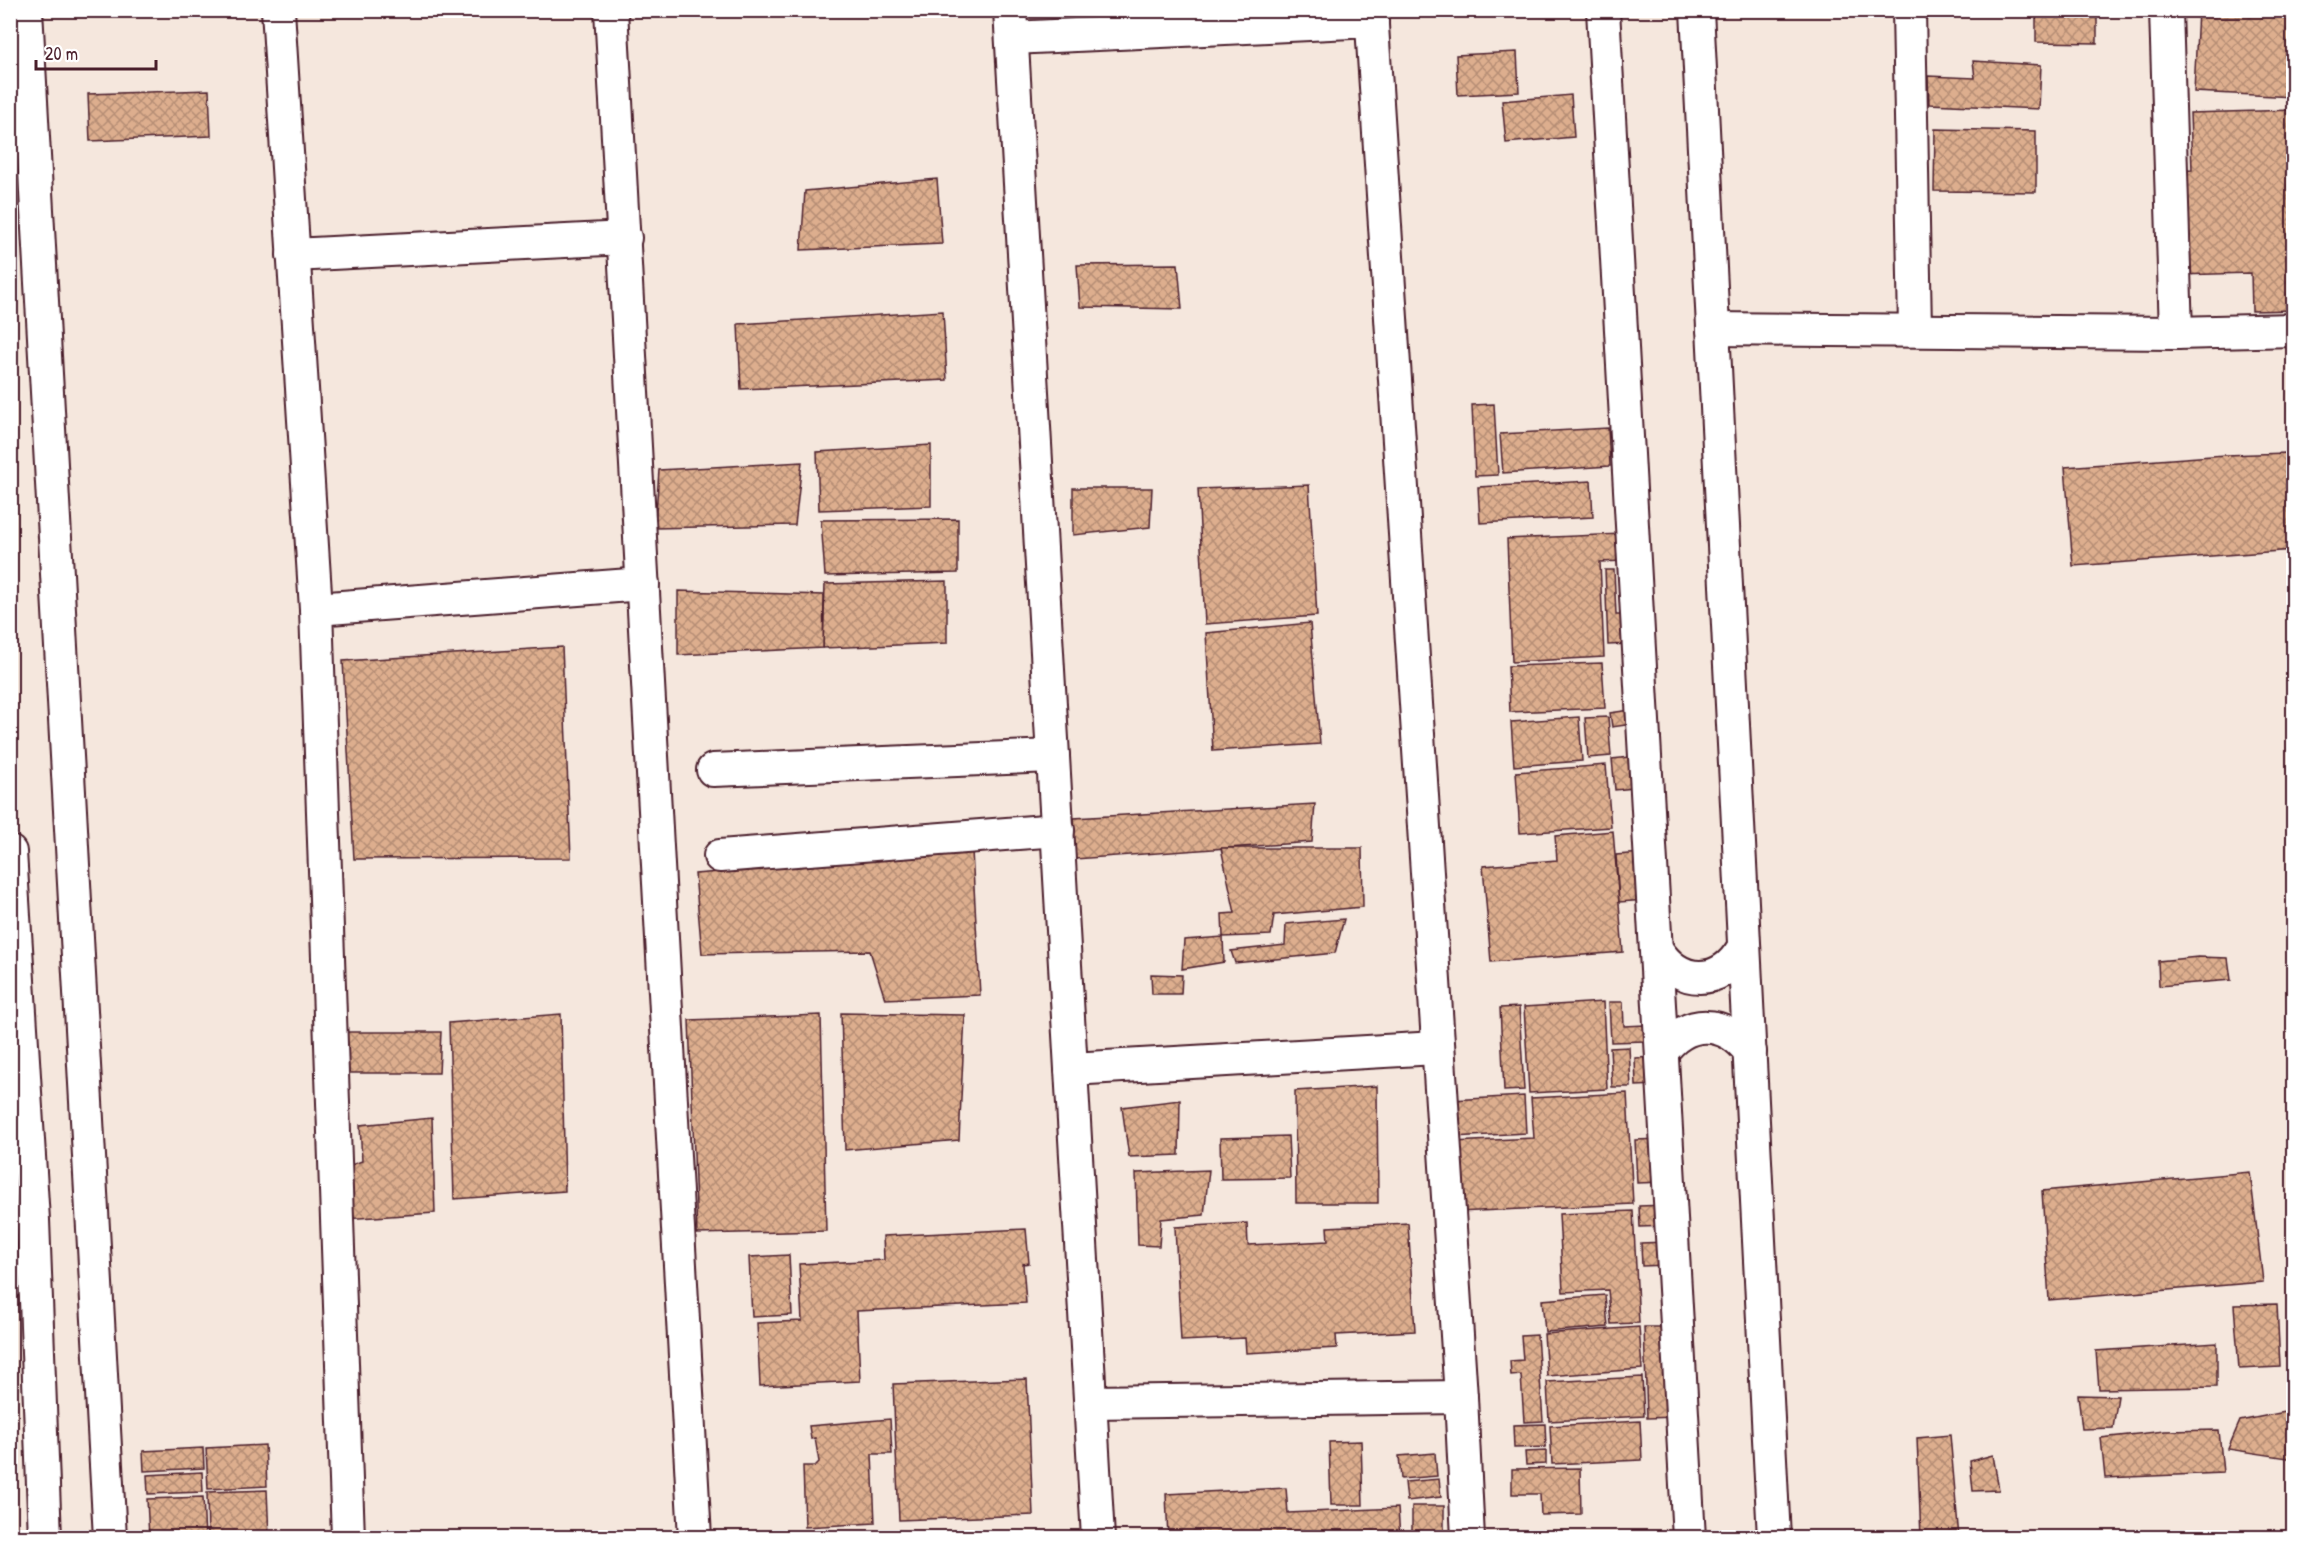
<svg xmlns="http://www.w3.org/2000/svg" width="2304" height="1548" font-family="'Patrick Hand',sans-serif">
<defs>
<pattern id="building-cross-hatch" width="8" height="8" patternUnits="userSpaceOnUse" patternTransform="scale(1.5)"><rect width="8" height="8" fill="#ddae8e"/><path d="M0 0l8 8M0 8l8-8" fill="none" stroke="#b58d74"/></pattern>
</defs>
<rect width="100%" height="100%" fill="#f5e7dd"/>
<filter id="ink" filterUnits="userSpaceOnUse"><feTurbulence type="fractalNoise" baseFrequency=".0167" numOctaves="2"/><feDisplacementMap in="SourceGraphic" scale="12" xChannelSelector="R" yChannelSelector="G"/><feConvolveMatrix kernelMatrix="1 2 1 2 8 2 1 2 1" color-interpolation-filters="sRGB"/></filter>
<g filter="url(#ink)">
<g fill="url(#building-cross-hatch)" stroke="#4a1f2b" stroke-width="1.5">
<path d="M 2036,10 L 2097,10 L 2097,43 L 2036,42 Z"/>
<path d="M 2198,10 L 2294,10 L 2294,97 L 2194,92 Z"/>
<path d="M 1517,52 L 1519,92 L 1458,95 L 1456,55 Z"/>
<path d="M 1973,61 L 2041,65 L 2039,109 L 1929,104 L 1928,76 L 1975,78 Z"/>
<path d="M 209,90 L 211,136 L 90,141 L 88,94 Z"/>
<path d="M 1571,95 L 1574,137 L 1506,143 L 1502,101 Z"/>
<path d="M 2294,110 L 2294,310 L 2252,311 L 2251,273 L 2177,275 L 2174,171 L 2192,170 L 2190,113 Z"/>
<path d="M 1935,129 L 2036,131 L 2036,192 L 1934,191 Z"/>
<path d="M 937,179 L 942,244 L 801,250 L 805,191 Z"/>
<path d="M 1178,264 L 1182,309 L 1080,307 L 1077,265 Z"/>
<path d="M 943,311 L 947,380 L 741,389 L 738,324 Z"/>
<path d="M 1494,404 L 1498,475 L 1475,476 L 1472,405 Z"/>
<path d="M 1608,428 L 1610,466 L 1503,473 L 1500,434 Z"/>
<path d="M 931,445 L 931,506 L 819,510 L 817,452 Z"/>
<path d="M 2287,453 L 2287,469 L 2294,469 L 2294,550 L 2073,566 L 2065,467 L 2225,455 Z"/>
<path d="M 802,462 L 795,525 L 655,528 L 659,470 Z"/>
<path d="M 1591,481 L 1593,517 L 1480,523 L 1478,487 Z"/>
<path d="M 1309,485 L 1317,616 L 1205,624 L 1198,489 Z"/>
<path d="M 1073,488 L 1152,488 L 1150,527 L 1073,535 Z"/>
<path d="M 958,519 L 958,573 L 825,576 L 821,520 Z"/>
<path d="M 1622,534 L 1623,561 L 1600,562 L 1604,657 L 1512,662 L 1507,539 Z"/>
<path d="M 1605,570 L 1614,570 L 1616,615 L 1630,615 L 1631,644 L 1608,645 Z"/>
<path d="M 947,581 L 947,643 L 823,648 L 825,584 Z"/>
<path d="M 678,591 L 824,595 L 823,648 L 678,655 Z"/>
<path d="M 1310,623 L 1320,744 L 1213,751 L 1206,633 Z"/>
<path d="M 562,647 L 571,858 L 354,859 L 343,661 Z"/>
<path d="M 1602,663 L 1605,708 L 1510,712 L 1508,666 Z"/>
<path d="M 1630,710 L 1632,724 L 1612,727 L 1610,713 Z"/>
<path d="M 1579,717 L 1582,761 L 1514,766 L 1511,722 Z"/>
<path d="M 1608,717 L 1611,756 L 1588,758 L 1585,718 Z"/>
<path d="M 1630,757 L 1634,788 L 1615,790 L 1612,759 Z"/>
<path d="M 1606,765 L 1611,827 L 1520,833 L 1516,772 Z"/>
<path d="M 1315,804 L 1312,842 L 1075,859 L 1074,818 Z"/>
<path d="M 1613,831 L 1623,952 L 1491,962 L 1483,866 L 1557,860 L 1555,836 Z"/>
<path d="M 1221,848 L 1362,848 L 1363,907 L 1274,915 L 1271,935 L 1223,937 L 1222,914 L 1235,913 Z"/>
<path d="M 972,851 L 980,995 L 885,999 L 870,951 L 702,954 L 695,874 Z"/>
<path d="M 1643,853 L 1646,900 L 1619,902 L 1616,855 Z"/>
<path d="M 1344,919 L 1335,953 L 1235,963 L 1231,951 L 1285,945 L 1286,924 Z"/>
<path d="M 1223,937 L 1224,962 L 1182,969 L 1184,940 Z"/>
<path d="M 2198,957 L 2228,958 L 2231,980 L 2159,986 L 2158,961 Z"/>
<path d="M 1151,974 L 1182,975 L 1181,994 L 1152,994 Z"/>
<path d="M 1603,1002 L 1607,1089 L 1529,1093 L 1524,1007 Z"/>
<path d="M 1609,1002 L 1623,1002 L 1624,1026 L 1645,1025 L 1646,1041 L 1611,1042 Z"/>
<path d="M 1519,1007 L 1524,1090 L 1504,1091 L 1500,1008 Z"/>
<path d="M 841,1013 L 965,1015 L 959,1140 L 845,1150 Z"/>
<path d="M 561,1014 L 565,1191 L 454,1199 L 449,1023 Z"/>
<path d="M 821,1015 L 826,1231 L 697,1234 L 689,1020 Z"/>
<path d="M 340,1032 L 441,1032 L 439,1073 L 342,1073 Z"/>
<path d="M 1629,1047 L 1631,1087 L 1612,1087 L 1610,1048 Z"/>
<path d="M 1656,1057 L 1657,1085 L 1636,1086 L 1635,1058 Z"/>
<path d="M 1377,1086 L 1378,1203 L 1296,1203 L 1295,1091 Z"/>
<path d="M 1627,1093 L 1633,1204 L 1457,1212 L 1454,1142 L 1534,1138 L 1531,1098 Z"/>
<path d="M 1524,1096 L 1526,1133 L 1453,1137 L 1451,1100 Z"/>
<path d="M 1180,1100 L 1179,1155 L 1129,1157 L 1122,1107 Z"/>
<path d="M 432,1118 L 435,1213 L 344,1219 L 343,1168 L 362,1161 L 360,1125 Z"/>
<path d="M 1288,1136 L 1290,1178 L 1221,1179 L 1220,1138 Z"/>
<path d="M 1663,1139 L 1665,1182 L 1637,1183 L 1635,1140 Z"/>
<path d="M 1209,1170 L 1204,1215 L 1161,1219 L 1159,1246 L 1138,1245 L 1136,1173 Z"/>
<path d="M 2250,1172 L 2263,1282 L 2049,1300 L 2042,1191 Z"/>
<path d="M 1667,1205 L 1667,1226 L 1640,1227 L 1639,1206 Z"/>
<path d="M 1633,1211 L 1639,1323 L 1611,1324 L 1608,1290 L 1563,1292 L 1559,1214 Z"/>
<path d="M 1247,1223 L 1248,1245 L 1328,1241 L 1327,1227 L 1408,1223 L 1415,1331 L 1336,1335 L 1337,1348 L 1246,1353 L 1245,1338 L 1181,1341 L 1175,1227 Z"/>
<path d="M 1026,1229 L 1029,1263 L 1023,1264 L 1026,1303 L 857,1311 L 860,1381 L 760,1386 L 757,1323 L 802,1321 L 799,1264 L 884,1260 L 883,1236 Z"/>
<path d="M 1666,1242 L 1667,1265 L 1642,1266 L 1641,1243 Z"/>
<path d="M 789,1255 L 792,1315 L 752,1317 L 749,1257 Z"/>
<path d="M 1605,1295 L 1608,1327 L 1545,1332 L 1542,1300 Z"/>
<path d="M 2277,1304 L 2280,1367 L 2239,1369 L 2234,1305 Z"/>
<path d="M 1639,1327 L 1642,1369 L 1547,1376 L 1544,1334 Z"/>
<path d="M 1644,1327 L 1666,1327 L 1676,1417 L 1647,1418 Z"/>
<path d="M 1537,1335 L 1543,1421 L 1524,1422 L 1521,1375 L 1511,1376 L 1510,1361 L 1523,1360 L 1521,1336 Z"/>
<path d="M 2217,1343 L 2217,1387 L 2099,1389 L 2096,1351 Z"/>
<path d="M 1642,1377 L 1644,1416 L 1549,1421 L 1547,1382 Z"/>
<path d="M 1027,1379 L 1033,1515 L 899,1520 L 893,1384 Z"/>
<path d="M 2078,1395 L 2118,1396 L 2113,1428 L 2082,1429 Z"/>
<path d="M 2285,1412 L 2294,1412 L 2294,1459 L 2228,1449 L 2240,1421 Z"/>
<path d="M 890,1419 L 892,1454 L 872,1454 L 875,1523 L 805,1527 L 803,1466 L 815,1466 L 819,1462 L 815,1438 L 811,1439 L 809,1426 Z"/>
<path d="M 1640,1421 L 1642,1460 L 1552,1464 L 1550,1426 Z"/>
<path d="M 1545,1424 L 1546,1447 L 1514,1448 L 1513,1425 Z"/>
<path d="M 2219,1430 L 2223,1473 L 2105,1478 L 2101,1438 L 2165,1431 Z"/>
<path d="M 1950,1435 L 1959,1538 L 1921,1538 L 1917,1438 Z"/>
<path d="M 1361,1441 L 1363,1505 L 1331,1505 L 1329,1442 Z"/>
<path d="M 265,1445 L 267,1486 L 208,1489 L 206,1448 Z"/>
<path d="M 203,1448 L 204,1468 L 144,1471 L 143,1451 Z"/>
<path d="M 1546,1451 L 1546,1464 L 1526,1465 L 1525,1452 Z"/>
<path d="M 1435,1453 L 1437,1476 L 1401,1479 L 1399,1456 Z"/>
<path d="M 1993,1455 L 1999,1490 L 1973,1491 L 1970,1461 Z"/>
<path d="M 1580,1468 L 1581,1514 L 1541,1515 L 1540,1494 L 1512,1494 L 1512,1469 Z"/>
<path d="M 202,1472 L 203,1492 L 148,1494 L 147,1475 Z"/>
<path d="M 1439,1479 L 1441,1497 L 1407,1501 L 1405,1482 Z"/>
<path d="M 1286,1488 L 1288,1513 L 1398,1508 L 1400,1538 L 1168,1538 L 1166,1494 Z"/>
<path d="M 267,1490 L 269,1537 L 208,1538 L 207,1492 Z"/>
<path d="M 203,1497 L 205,1538 L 149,1538 L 147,1499 Z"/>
<rect x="1412" y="1506" width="32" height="32"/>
</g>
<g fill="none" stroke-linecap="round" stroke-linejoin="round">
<defs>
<g id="street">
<path d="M 26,10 L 110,1538"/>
<path d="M 278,10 L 316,609 L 348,1538"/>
<path d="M 611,10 L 695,1538"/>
<path d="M 1010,10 L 1098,1538"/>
<path d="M 1371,10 L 1461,1397"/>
<path d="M 1603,10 L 1689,1538"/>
<path d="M 1697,10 L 1774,1538"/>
<path d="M 1909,10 L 1915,329"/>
<path d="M 2166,10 L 2176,333"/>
<path d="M 1012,38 L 1372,21"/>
<path d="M 293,255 L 625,238"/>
<path d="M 1713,329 L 2176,333 L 2294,330"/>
<path d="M 316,609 L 643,584"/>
<path d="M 713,770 L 1053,756"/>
<path d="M 10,852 L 33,1220 L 45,1538"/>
<path d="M 720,856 L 1058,830"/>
<path d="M 1657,950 C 1680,986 1720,986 1742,950"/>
<path d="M 1662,1052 C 1687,1018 1725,1019 1750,1052"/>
<path d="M 1071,1069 L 1436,1048"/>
<path d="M 1091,1402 L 1461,1397 L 1468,1538"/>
</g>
</defs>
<use href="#street" stroke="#4a1f2b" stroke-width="36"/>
<use href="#street" stroke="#fff" stroke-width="32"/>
</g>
</g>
<rect width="2304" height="1548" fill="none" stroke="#fff" stroke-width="36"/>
<rect x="18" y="18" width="2268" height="1512" fill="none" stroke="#4a1f2b" stroke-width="2" filter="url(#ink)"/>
<path d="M36 60v9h120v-9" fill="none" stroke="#4a1f2b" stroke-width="3"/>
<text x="45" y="60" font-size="18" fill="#4a1f2b" stroke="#ffffff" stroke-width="4.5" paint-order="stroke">20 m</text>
</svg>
